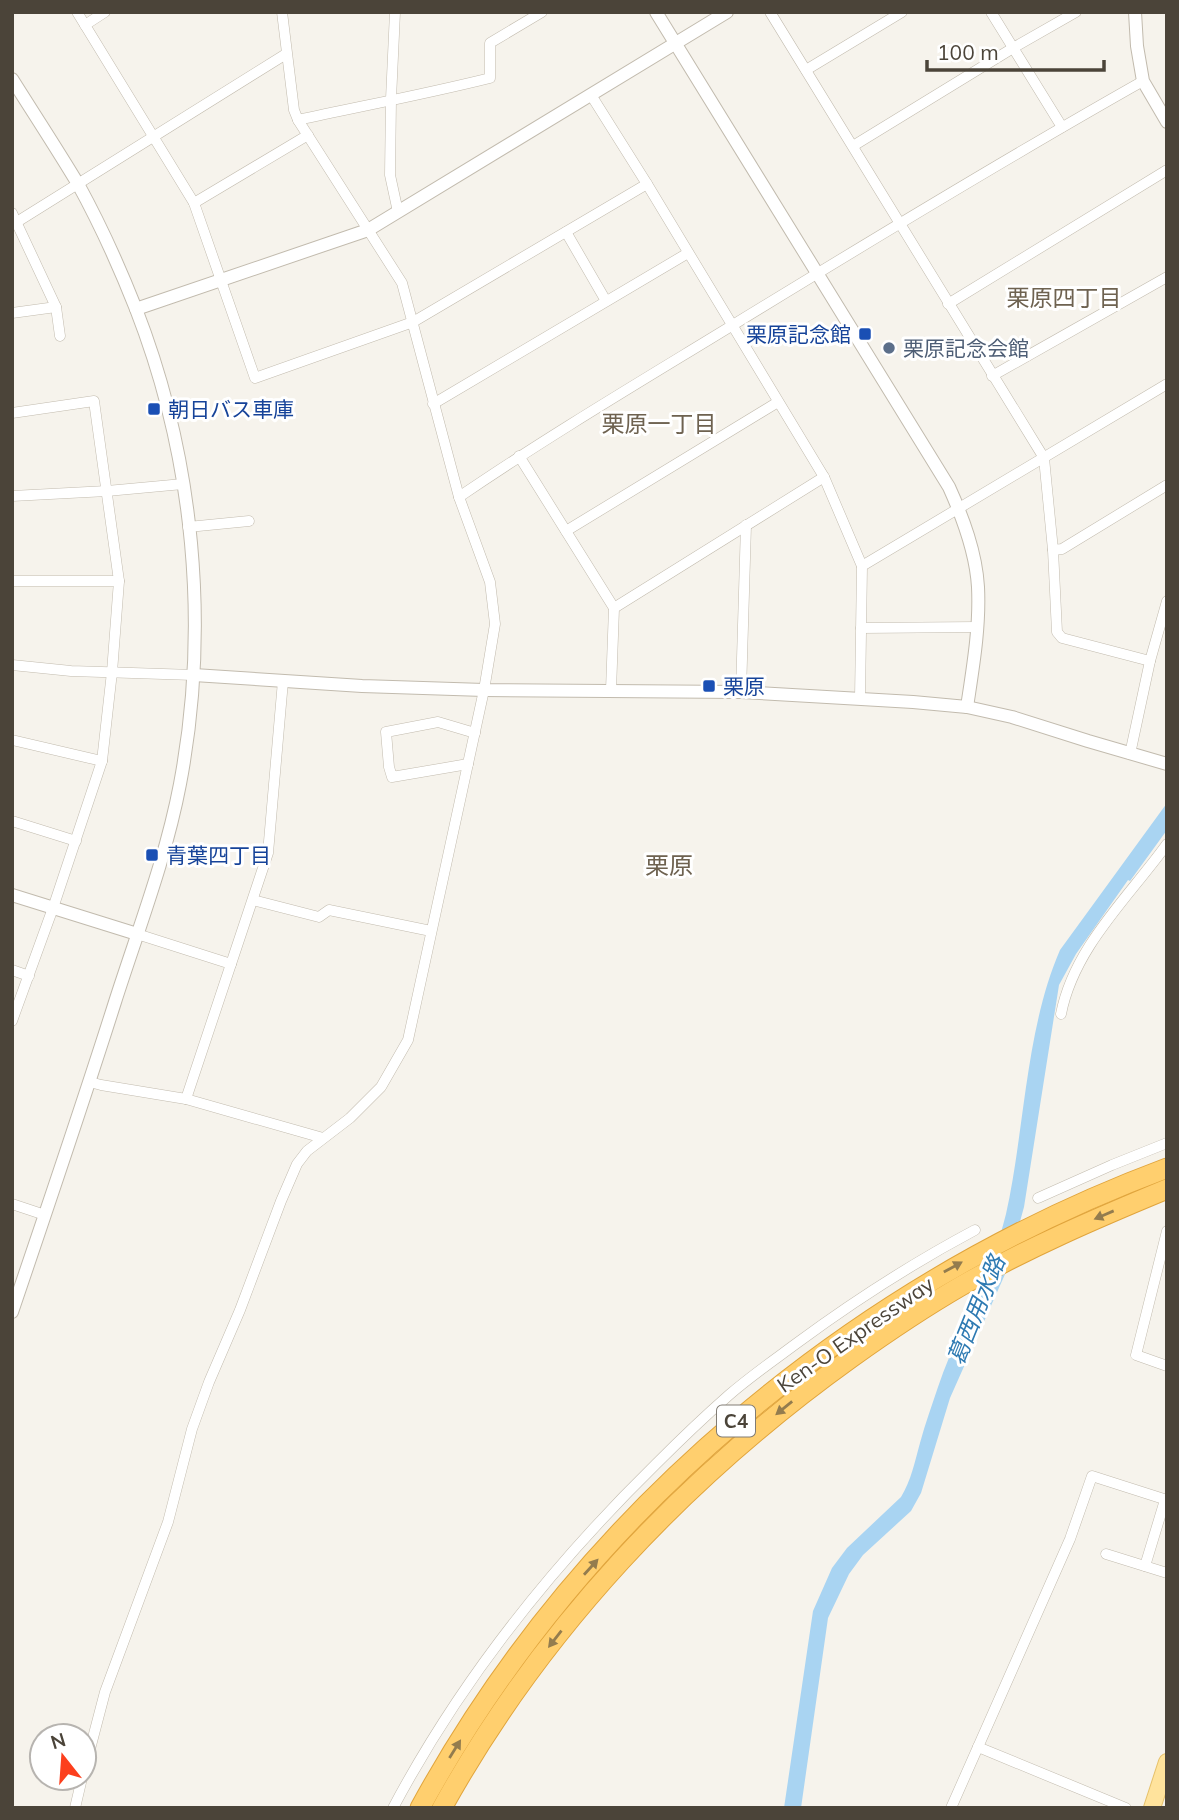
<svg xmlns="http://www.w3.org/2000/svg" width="1179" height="1820" font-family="Mulish,'Noto Sans JP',sans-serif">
<rect width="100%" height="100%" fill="#f6f3ec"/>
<path fill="#a9d4f2" d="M 1167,803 L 1167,830 L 1130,881 L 1128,880 L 1076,954 L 1059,985 L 1024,1207 L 1006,1272 L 950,1398 L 921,1493 L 911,1511 L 863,1555 L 849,1574 L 828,1618 L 801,1808 L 784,1808 L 813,1611 L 832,1568 L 847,1548 L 901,1497 C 911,1481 915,1461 920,1443 C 925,1424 932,1405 938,1387 C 958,1328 991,1276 1006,1214 C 1025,1129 1025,1031 1060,950 Z"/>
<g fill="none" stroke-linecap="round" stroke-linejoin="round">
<defs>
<g id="minor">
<path d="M 77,12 L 194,203 L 255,378 L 413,322 L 647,184"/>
<path d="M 395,12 L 391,99 L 390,175 L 398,212"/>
<path d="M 770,12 L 1044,458 L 1053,550 L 1057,632 L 1062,638 L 1150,661"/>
<path d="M 991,12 L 1062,127"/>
<path d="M 85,25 L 105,12"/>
<path d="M 806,70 L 902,12"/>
<path d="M 591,95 L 647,184 L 824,477 L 862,566 L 860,698"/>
<path d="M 298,120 C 362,106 426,94 490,78 L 490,43 L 542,12"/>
<path d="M 853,146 L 1013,48 L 1076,12"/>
<path d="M 194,203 L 308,135"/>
<path d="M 12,213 L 56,307 L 60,336"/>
<path d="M 12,225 L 286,54"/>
<path d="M 566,232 L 606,301"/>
<path d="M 948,304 L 1167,170"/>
<path d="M 12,313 L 56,307"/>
<path d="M 992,376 L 1167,277"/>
<path d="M 433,404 L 688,253"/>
<path d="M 12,413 L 94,401 L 119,581 L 112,672 L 102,761 L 53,908 L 12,1021"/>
<path d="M 519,456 L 614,608 L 611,690"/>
<path d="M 12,496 L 107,491 L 183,484"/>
<path d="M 459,497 C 547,437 638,383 728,328 C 865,244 1003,160 1143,81"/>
<path d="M 188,527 L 249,521"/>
<path d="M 566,531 L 778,402"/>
<path d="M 1053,550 L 1062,549 L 1167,485"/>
<path d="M 862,566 L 1167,384"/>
<path d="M 12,581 L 119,581"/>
<path d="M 614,608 L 824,477"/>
<path d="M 861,628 L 978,627"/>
<path d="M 12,665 L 71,671 L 194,675"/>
<path d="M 741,692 L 746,525"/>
<path d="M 12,740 L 102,761"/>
<path d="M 1130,754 L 1150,661 L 1167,601"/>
<path d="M 468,764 L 392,777 L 389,767 L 386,732 L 438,722 L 475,733"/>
<path d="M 12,821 L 76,841"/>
<path d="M 253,900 L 319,917 L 329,910 L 431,931"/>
<path d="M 137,934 L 231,964"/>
<path d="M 12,970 L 29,976"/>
<path d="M 1061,1014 C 1074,947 1129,897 1167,844"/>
<path d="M 90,1082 L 101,1085 L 186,1099 L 323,1138"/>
<path d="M 186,1099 L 268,853 L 283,681"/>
<path d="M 1038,1198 L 1112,1165 L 1167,1143"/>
<path d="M 12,1204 L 45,1215"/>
<path d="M 1167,1231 L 1136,1355 L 1167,1366"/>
<path d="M 1106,1554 L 1167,1573"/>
<path d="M 1145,1566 L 1165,1500"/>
<path d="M 978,1747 L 1070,1539 L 1092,1476 L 1167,1500"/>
<path d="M 84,1772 L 105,1692 L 168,1522 L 192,1429 L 209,1382 L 240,1310 L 281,1201 L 297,1164 L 307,1151 L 350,1118 L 381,1087 L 408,1040 L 484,690 L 495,624 L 490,582 L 459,497 L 402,283 L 298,120 L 294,110 L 282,12"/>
<path d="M 75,1808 L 82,1778"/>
<path d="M 393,1808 C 461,1680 553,1565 656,1464 C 680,1440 704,1417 729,1395 C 751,1376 774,1360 797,1343 C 854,1301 913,1263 975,1230"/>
<path d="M 951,1808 L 978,1747 L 1126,1808"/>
</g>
<g id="tertiary">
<path d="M 656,12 L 949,487 C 963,518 976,552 978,587 C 980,627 973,667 967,707"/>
<path d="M 1135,12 L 1137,46 L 1143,81 L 1167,122"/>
<path d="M 12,79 C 34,114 57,149 78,184 C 100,224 119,266 136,309 C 194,458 210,626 180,784 C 166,858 138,930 115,1002 C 82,1106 47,1209 12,1312"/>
<path d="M 136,309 L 368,230 L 727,12"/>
<path d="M 194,675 L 362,686 L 484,690 L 741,692 L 913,702 L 967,707 L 1012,717 L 1088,741 L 1167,764"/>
<path d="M 12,895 L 137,934"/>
</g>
<path id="primary" d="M 1152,1808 L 1167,1762"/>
<g id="motorway">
<path d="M 420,1808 C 581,1513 854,1285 1167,1168"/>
<path d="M 442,1808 C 541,1629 685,1477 851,1358 C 886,1333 923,1308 961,1286 C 1027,1248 1097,1218 1167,1189"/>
</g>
</defs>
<use href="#minor" stroke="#c2bbae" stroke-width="11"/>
<use href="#tertiary" stroke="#c2bbae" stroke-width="14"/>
<use href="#primary" stroke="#e6c16a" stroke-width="18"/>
<use href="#motorway" stroke="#e0a43c" stroke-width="21"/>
<use href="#minor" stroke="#fff" stroke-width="10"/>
<use href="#tertiary" stroke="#fff" stroke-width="12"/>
<use href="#primary" stroke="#ffe39c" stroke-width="16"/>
<use href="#motorway" stroke="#ffcf6e" stroke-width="19"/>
</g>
<defs><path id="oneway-solid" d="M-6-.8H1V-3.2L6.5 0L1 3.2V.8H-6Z" transform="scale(1.75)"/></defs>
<g fill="#937c4e">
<use href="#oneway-solid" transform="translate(1104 1215) rotate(157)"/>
<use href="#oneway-solid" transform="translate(953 1267) rotate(-29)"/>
<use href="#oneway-solid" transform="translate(784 1408) rotate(141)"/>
<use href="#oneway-solid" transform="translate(591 1567) rotate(-48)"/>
<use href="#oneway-solid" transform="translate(555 1639) rotate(128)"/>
<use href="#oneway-solid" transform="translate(455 1749) rotate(-58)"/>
</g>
<g fill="#1a4fb4" stroke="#fff" stroke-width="2.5">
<rect x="858" y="327" width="14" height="14" rx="3.5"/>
<rect x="147" y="402" width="14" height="14" rx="3.5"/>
<rect x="702" y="679" width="14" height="14" rx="3.5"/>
<rect x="145" y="848" width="14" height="14" rx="3.5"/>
</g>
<circle fill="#5c6f8a" stroke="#fff" stroke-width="2.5" cx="889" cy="348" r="7"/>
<g text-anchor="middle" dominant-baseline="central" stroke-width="6" stroke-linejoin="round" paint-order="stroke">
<rect fill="#fff" stroke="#817c74" stroke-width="2" x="717" y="1405.5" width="38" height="31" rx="5"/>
<g font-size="19" font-weight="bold" fill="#4b4439">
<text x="736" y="1421">C4</text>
</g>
<g font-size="21" fill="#164399" stroke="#fff" text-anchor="start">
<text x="851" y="334" text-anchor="end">栗原記念館</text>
<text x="168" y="409">朝日バス車庫</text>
<text x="723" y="686">栗原</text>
<text x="166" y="855">青葉四丁目</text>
</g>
<g font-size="21" fill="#4e5e75" stroke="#fff" text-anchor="start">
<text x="903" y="348">栗原記念会館</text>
</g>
<g font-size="21" fill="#4b4439" stroke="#fff">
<text transform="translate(855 1334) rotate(-35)">Ken-O Expressway</text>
</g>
<g font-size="23" fill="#6e6250" stroke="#fff">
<text x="1064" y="297">栗原四丁目</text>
<text x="659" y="423">栗原一丁目</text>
</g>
<g font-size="23" font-style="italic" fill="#2e7ab2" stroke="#fff">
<text transform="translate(976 1310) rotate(-68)">葛西用水路</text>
</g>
<g font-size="24" fill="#6e6250" stroke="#fff">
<text x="669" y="865">栗原</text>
</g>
</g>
<rect width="1179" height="1820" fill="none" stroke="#4b4439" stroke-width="28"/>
<g transform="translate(63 1757) rotate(343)"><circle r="33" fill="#ffffff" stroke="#b7b4b0" stroke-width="2"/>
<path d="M0-5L12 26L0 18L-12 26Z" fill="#fc3f1d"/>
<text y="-10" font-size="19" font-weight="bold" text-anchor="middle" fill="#4b4439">N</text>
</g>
<path d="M927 60v10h177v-10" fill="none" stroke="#4b4439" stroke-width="3.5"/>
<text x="937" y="60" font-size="21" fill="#4b4439" stroke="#ffffff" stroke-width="5" paint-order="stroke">100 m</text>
</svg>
